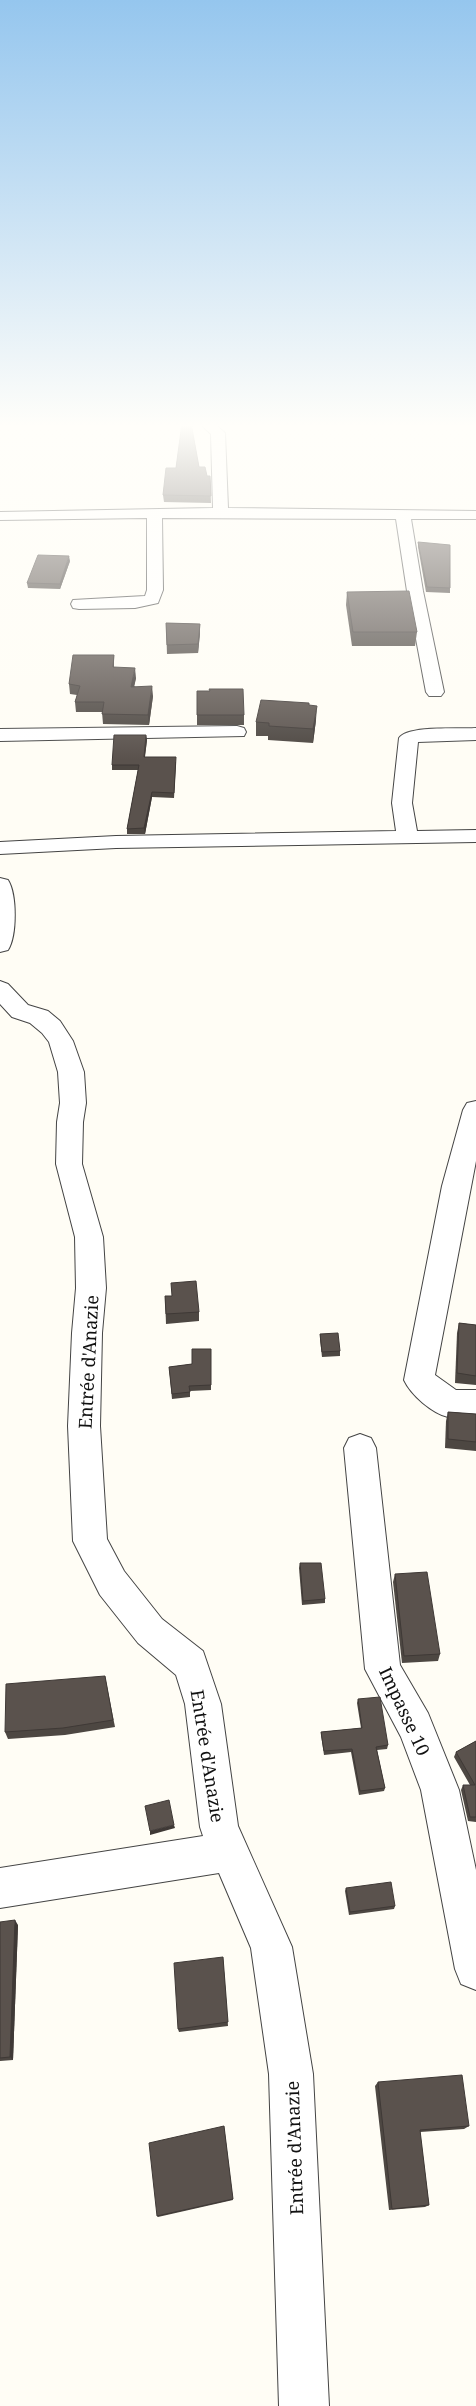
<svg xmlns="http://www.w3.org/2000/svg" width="476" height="2406" font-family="'Noto Serif',serif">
<rect width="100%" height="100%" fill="#fffdf5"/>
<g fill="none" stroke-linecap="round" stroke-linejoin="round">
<defs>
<g id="minor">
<path d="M 199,423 L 214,423 L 225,433 L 228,508 L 476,511 L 476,519 L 411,519 L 423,591 L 444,692 L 441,696 L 429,696 L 426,692 L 407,591 L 396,519 L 162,518 L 163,590 L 158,603 L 135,608 L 79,609 L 73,608 L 71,604 L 73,600 L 145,596 L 147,590 L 147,518 L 0,520 L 0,512 L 213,508 L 211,434 Z"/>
<path d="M 237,726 L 244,728 L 246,732 L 244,736 L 0,741 L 0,729 Z"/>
<path d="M 476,728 L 476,740 L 418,742 L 412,803 L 417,831 L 476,830 L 476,842 L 116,848 L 0,854 L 0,842 L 116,836 L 396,831 L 392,803 L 399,738 C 408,725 460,729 476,728 Z"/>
<path d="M 0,878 L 8,880 C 17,894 17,936 8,950 L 0,952 Z"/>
<path d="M 0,981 L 8,984 L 28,1005 L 48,1011 L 60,1021 L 73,1041 L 84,1072 L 86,1103 L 83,1122 L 82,1164 L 103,1237 L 106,1288 L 102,1333 L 100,1426 L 107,1539 L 124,1571 L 162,1619 L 203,1651 L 221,1704 L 238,1826 L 292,1947 L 313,2074 L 329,2406 L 279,2406 L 269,2074 L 251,1948 L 219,1873 L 0,1908 L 0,1868 L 203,1836 L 200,1827 L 185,1704 L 176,1675 L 138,1643 L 100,1595 L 73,1541 L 68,1426 L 72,1333 L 76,1288 L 75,1237 L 56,1164 L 57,1122 L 60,1103 L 58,1072 L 49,1042 L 42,1033 L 30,1023 L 12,1017 L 0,1004 Z"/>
<path d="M 476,1101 L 476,1161 L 435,1375 L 456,1390 L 476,1390 L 476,1418 C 467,1418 457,1419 448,1417 C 432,1413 411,1395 404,1380 L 442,1186 L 463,1110 L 467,1103 Z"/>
<path d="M 360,1434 L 371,1438 L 376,1448 L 400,1665 L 428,1713 L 459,1790 L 476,1870 L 476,1990 L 461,1984 L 455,1969 L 421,1790 L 401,1737 L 365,1669 L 344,1448 L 349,1438 Z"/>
</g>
</defs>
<use href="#minor" stroke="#444" stroke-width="2"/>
<use href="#minor" fill="#fff" fill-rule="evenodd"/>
</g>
<g fill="#4d4742">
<path d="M 157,423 L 191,423 L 199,467 L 207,476 L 210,476 L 211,503 L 164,502 L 163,495 L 176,468 L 182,426 L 157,426 Z"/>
<path d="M 418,542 L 450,588 L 450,593 L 426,592 L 418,547 Z"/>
<path d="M 70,561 L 60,589 L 28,588 L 27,583 Z"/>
<path d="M 347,592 L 417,632 L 415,646 L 352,646 L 346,605 Z"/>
<path d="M 166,623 L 200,624 L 200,633 L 198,653 L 167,654 Z"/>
<path d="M 114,655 L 114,667 L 136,678 L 134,686 L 153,696 L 149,725 L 103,724 L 102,712 L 76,712 L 75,702 L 77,695 L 70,694 L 69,684 Z"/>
<path d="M 197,691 L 244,715 L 244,725 L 197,725 Z"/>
<path d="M 309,705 L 316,720 L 313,743 L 268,740 L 268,736 L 256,736 L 256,722 Z"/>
<path d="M 146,735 L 147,740 L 145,757 L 176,762 L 174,798 L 152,797 L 145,834 L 127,834 L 127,829 L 138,770 L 112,770 L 112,765 Z"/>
<path d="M 165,1296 L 172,1296 L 199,1312 L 199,1321 L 166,1324 Z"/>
<path d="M 459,1323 L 476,1325 L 476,1385 L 455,1383 L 457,1333 Z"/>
<path d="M 320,1334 L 340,1351 L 340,1356 L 322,1357 L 320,1339 Z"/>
<path d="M 211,1349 L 211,1390 L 190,1391 L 190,1397 L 172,1399 L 169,1367 L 192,1364 Z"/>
<path d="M 448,1412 L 476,1414 L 476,1451 L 445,1448 L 446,1421 Z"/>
<path d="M 300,1563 L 325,1599 L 325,1603 L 302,1605 L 299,1568 Z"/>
<path d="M 395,1574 L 440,1654 L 438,1661 L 402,1663 L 393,1582 Z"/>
<path d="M 105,1676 L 115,1727 L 65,1735 L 8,1739 L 5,1732 Z"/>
<path d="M 358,1699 L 388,1745 L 387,1749 L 377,1750 L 385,1788 L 384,1791 L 359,1795 L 351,1752 L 324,1755 L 321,1735 L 321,1732 L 361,1728 L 357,1703 Z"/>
<path d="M 476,1741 L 476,1822 L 468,1821 L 461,1790 L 463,1785 L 470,1785 L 454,1757 L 456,1752 Z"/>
<path d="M 346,1888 L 395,1906 L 394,1909 L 349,1915 L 345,1891 Z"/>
<path d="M 0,1922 L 18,1925 L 13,2060 L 0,2061 Z"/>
<path d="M 223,1957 L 228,2026 L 179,2032 L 178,2029 Z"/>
<path d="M 378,2082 L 469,2126 L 464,2129 L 420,2132 L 429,2205 L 425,2207 L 389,2210 L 375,2086 Z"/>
<path d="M 224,2126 L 233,2200 L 158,2217 L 157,2216 Z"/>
</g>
<g fill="#3f3936">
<path d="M 69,556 L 70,561 L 60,589 L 60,584 Z"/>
<path d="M 200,624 L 200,633 L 198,653 L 198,644 Z"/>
<path d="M 135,668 L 136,678 L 132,697 L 131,687 Z"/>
<path d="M 152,686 L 153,696 L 149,725 L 148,715 Z"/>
<path d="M 317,706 L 316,720 L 313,743 L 313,729 Z"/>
<path d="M 146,735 L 147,740 L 144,762 L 144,757 Z"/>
<path d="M 152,792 L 152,797 L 145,834 L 144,828 Z"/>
<path d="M 174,1825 L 175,1828 L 150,1835 L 150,1831 Z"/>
<path d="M 15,1920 L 18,1925 L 13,2060 L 10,2057 Z"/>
</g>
<g fill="#5a524d" stroke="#3f3936">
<path d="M 182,423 L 191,423 L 199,467 L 205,467 L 207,476 L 210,476 L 211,496 L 163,495 L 166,468 L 176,468 Z"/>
<path d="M 418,542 L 450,545 L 450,588 L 427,587 Z"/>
<path d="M 38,555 L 69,556 L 60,584 L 27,583 Z"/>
<path d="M 409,591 L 417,632 L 353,632 L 347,592 Z"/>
<path d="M 166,623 L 200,624 L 198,644 L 167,645 Z"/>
<path d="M 73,655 L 114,655 L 113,667 L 135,668 L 131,687 L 152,686 L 148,715 L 102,714 L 104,702 L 75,702 L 80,686 L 69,684 Z"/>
<path d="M 209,689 L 243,689 L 244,715 L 197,715 L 197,691 L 210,691 Z"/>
<path d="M 261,700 L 309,703 L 309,705 L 317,706 L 313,729 L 269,726 L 269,723 L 256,722 Z"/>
<path d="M 114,735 L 146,735 L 144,757 L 176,757 L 174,793 L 152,792 L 144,828 L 127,829 L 139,765 L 112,765 Z"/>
<path d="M 196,1281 L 199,1312 L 166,1314 L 165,1296 L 172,1296 L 171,1283 Z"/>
<path d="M 459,1323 L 476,1325 L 476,1376 L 457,1373 Z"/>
<path d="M 338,1333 L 340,1351 L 322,1352 L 320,1334 Z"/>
<path d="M 192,1349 L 211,1349 L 211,1385 L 189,1386 L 190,1392 L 172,1394 L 169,1367 L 192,1364 Z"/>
<path d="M 448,1412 L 476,1414 L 476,1442 L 448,1439 Z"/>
<path d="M 300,1563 L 321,1563 L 325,1599 L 303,1601 Z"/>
<path d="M 427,1572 L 440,1654 L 404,1656 L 395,1574 Z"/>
<path d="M 105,1676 L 113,1720 L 63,1728 L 5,1732 L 6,1684 Z"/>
<path d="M 380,1697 L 388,1745 L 376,1747 L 385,1788 L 360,1791 L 352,1749 L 324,1751 L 321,1732 L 362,1728 L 358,1699 Z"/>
<path d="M 476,1741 L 476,1817 L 470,1817 L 463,1785 L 475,1785 L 456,1752 Z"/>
<path d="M 169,1800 L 174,1825 L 150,1831 L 145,1806 Z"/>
<path d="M 391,1882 L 395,1906 L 350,1912 L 346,1888 Z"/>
<path d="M 15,1920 L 10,2057 L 0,2058 L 0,1922 Z"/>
<path d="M 223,1957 L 228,2022 L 178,2029 L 174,1963 Z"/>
<path d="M 462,2075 L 469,2126 L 420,2130 L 429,2205 L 392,2209 L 378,2082 Z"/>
<path d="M 224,2126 L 233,2199 L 157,2216 L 149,2143 Z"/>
</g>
<linearGradient id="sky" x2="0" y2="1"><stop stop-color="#95c6ee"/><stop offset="0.56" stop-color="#fffefa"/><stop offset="1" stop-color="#fffefa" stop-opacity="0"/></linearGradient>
<rect width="476" height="760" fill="url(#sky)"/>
<g text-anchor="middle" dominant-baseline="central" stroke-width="5" stroke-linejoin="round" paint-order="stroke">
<g font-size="18" fill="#111" stroke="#fff">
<text transform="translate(88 1362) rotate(-87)">Entrée d'Anazie</text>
<text transform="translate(405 1711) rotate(65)">Impasse 10</text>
<text transform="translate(208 1756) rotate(81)">Entrée d'Anazie</text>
<text transform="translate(294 2148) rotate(-92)">Entrée d'Anazie</text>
</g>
</g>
</svg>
